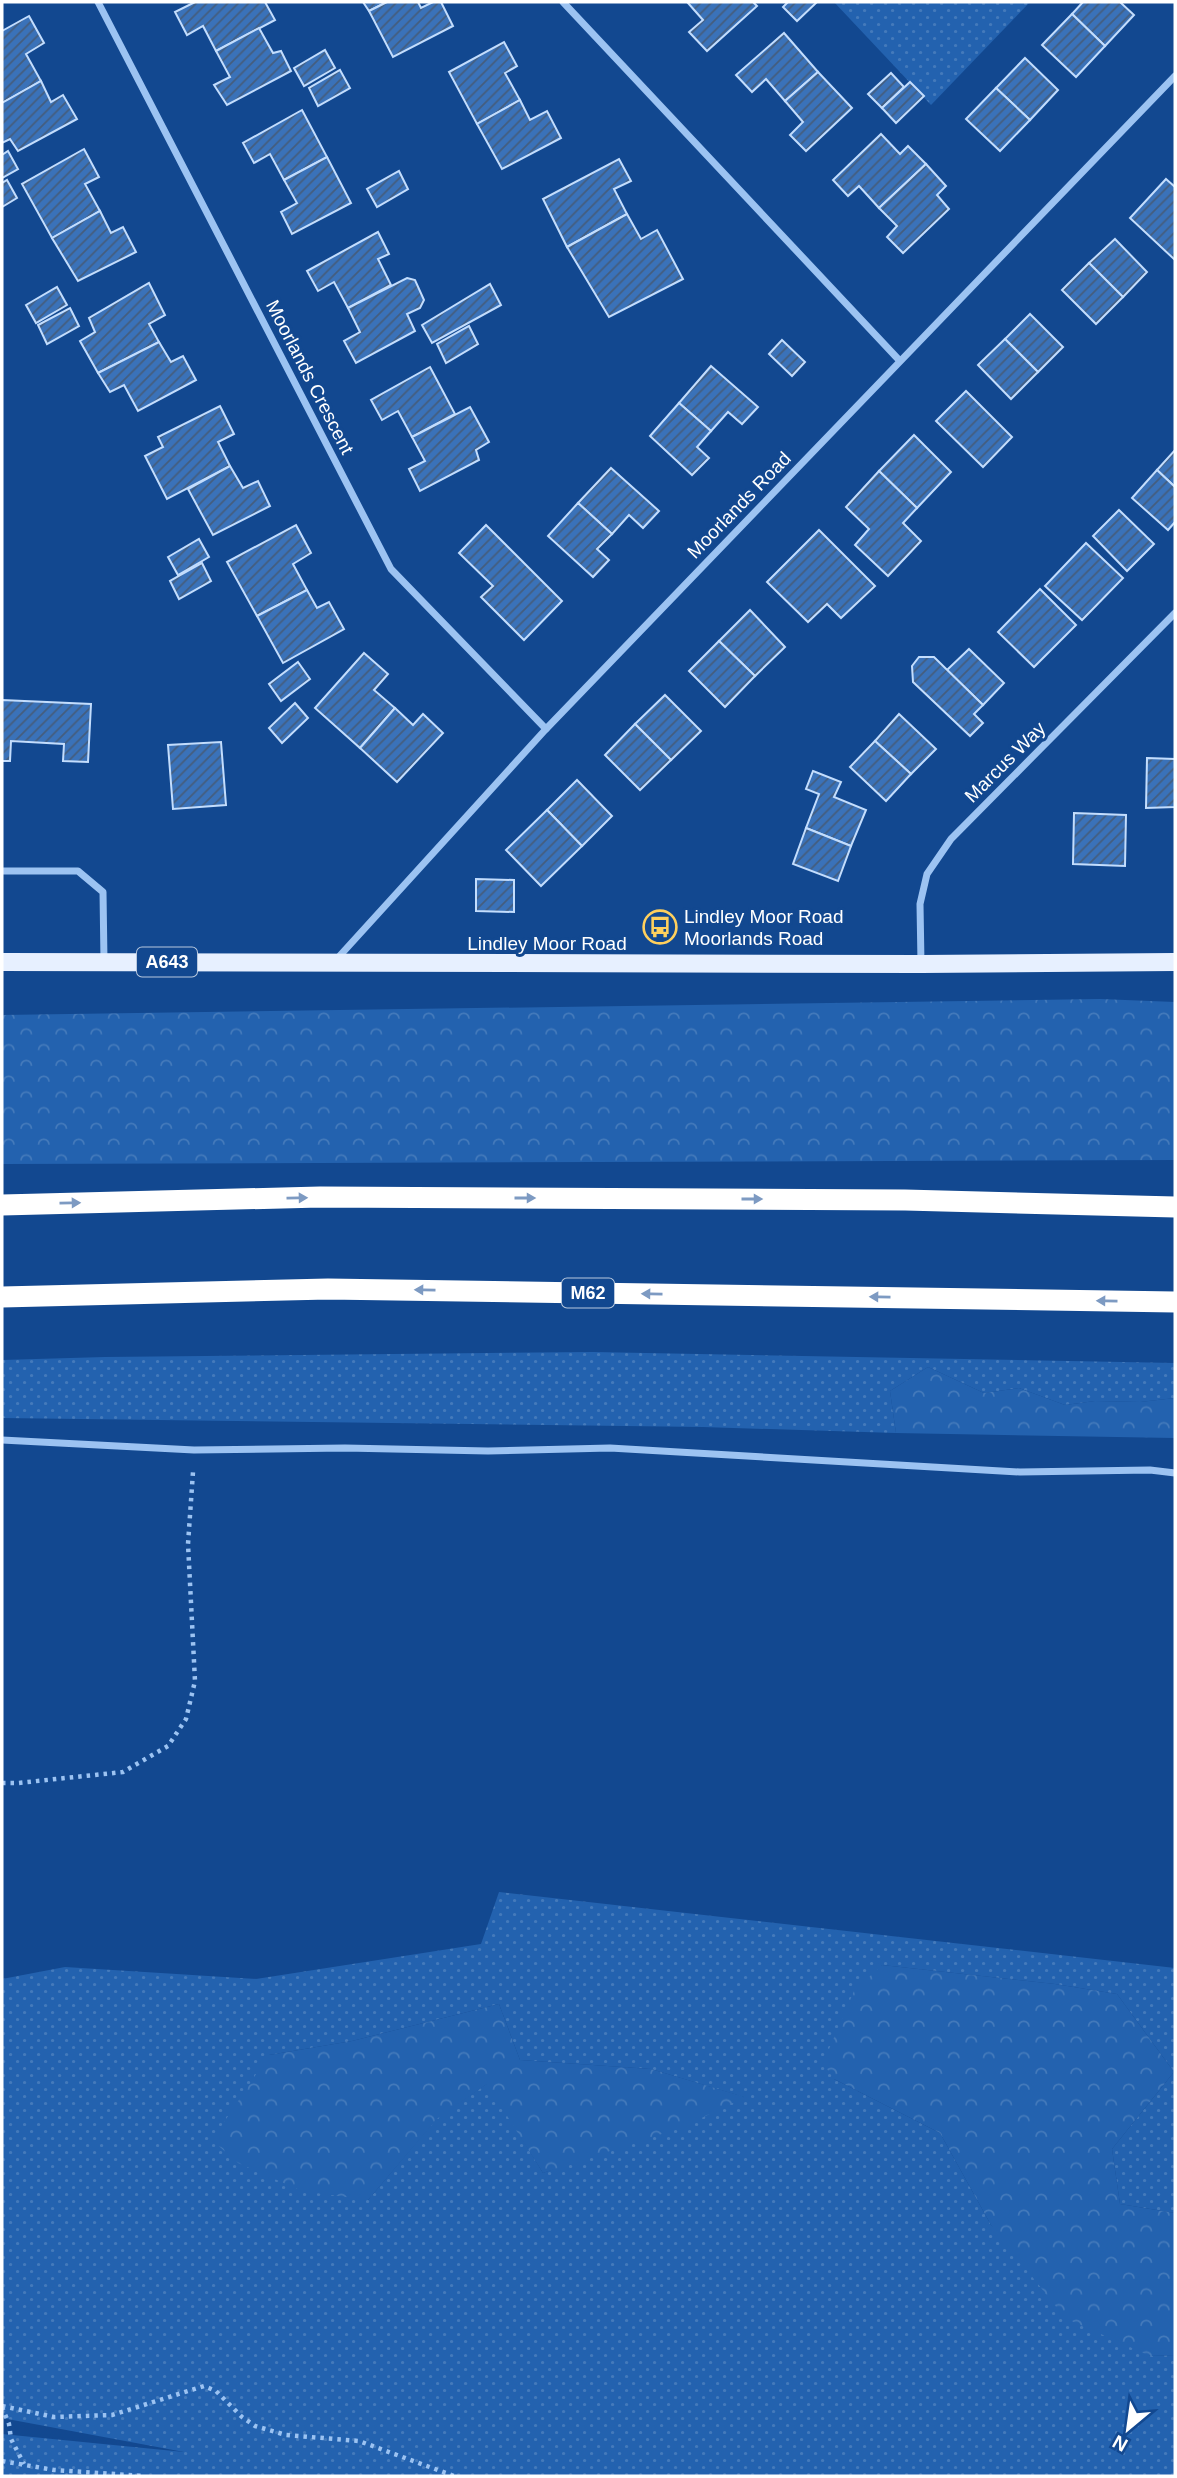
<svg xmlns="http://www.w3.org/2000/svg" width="1177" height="2478" font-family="Arial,sans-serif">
<defs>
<pattern id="green-dots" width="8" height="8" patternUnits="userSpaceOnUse" patternTransform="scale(1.75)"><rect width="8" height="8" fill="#2362af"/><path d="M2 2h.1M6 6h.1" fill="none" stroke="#447abb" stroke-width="1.8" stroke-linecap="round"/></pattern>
<pattern id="forest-crowns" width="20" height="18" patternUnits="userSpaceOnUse" patternTransform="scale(1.75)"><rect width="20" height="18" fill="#2362af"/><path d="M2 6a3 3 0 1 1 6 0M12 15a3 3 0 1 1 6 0" fill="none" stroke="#447abb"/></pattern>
<pattern id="building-hatch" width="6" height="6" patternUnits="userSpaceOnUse" patternTransform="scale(1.75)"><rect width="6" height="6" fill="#3a72b9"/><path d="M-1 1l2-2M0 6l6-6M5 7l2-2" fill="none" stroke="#445d7d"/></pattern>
</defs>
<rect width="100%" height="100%" fill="#124890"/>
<g fill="url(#green-dots)" fill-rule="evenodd">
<path d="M 834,2 L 1030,2 L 931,105 Z"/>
<path d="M 593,1352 L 1175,1363 L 1175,1398 L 1140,1402 L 1095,1401 L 1065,1405 L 1019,1388 L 984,1393 L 928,1367 L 890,1391 L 896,1433 L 703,1427 L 2,1418 L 2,1360 L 105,1357 Z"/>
<path d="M 499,1892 L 1175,1968 L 1175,2213 L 1120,2204 L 1112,2149 L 1174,2072 L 1117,1994 L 1055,1984 L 882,1965 L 834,2079 L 940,2133 L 991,2225 L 1150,2356 L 1175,2355 L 1175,2476 L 2,2476 L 2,2434 L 184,2452 L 2,2418 L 2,1979 L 65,1967 L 256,1979 L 481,1944 ZM 499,2004 L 520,2060 L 651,2069 L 744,2097 L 543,2173 L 488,2083 L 438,2117 L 368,2200 L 269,2055 L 352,2041 Z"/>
</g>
<g fill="url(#forest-crowns)">
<path d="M 1100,999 L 1175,1002 L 1175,1160 L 2,1164 L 2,1015 Z"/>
<path d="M 928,1367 L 984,1393 L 1019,1388 L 1065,1405 L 1095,1401 L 1140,1402 L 1175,1398 L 1175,1438 L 896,1433 L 890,1391 Z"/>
<path d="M 882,1965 L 1055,1984 L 1117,1994 L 1174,2072 L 1112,2149 L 1120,2204 L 1175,2213 L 1175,2355 L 1150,2356 L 1065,2318 L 991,2225 L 940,2133 L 834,2079 L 823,2063 L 854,1991 Z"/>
<path d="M 499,2004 L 520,2060 L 651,2069 L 745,2097 L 683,2127 L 543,2173 L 487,2084 L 438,2118 L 368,2200 L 302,2191 L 238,2163 L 212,2140 L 269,2055 L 352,2041 Z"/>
</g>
<g fill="url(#building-hatch)" stroke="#c3ddfd" stroke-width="2">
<path d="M 195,2 L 265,2 L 275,20 L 216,51 L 203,26 L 187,35 L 175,12 Z"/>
<path d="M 363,2 L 387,2 L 369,11 Z"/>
<path d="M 387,2 L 418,2 L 421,8 L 433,2 L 441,2 L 453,26 L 393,57 L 369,11 Z"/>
<path d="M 690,2 L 753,2 L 757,6 L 707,51 L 689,32 L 703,20 L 688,3 Z"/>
<path d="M 788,2 L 817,2 L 797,21 L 783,7 Z"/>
<path d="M 1083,2 L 1120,2 L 1134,15 L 1105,46 L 1072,14 Z"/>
<path d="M 1072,14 L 1105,46 L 1076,77 L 1042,45 Z"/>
<path d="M 29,16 L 44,43 L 26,54 L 41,81 L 2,103 L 2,31 Z"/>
<path d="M 259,28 L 273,53 L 281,51 L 291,71 L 227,105 L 214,85 L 230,77 L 216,51 Z"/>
<path d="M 784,33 L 818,72 L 785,101 L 766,79 L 752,92 L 736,75 Z"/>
<path d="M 504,42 L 517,66 L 505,73 L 520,100 L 477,124 L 449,72 Z"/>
<path d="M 325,50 L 335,68 L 304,86 L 294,68 Z"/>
<path d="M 1025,58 L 1058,90 L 1030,120 L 996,88 Z"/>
<path d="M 340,70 L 350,88 L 318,106 L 309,88 Z"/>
<path d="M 818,72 L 852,108 L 806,151 L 790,135 L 803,122 L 785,101 Z"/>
<path d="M 891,73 L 904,87 L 882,108 L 868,94 Z"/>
<path d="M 41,81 L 51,102 L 63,95 L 77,119 L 18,151 L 10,139 L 2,143 L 2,103 Z"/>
<path d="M 910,82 L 924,96 L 896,123 L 882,108 Z"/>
<path d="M 996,88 L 1030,120 L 1000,151 L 966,119 Z"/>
<path d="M 520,100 L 530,120 L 547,111 L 561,138 L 502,169 L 477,124 Z"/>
<path d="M 302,110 L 327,157 L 284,180 L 270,154 L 254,163 L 243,143 Z"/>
<path d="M 881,134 L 900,154 L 908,146 L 926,164 L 879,208 L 859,186 L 848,196 L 833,180 Z"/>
<path d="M 84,149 L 99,177 L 85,184 L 100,211 L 52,238 L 22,184 Z"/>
<path d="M 8,151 L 18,169 L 2,178 L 2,155 Z"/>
<path d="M 327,157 L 351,203 L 292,234 L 281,212 L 297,203 L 284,180 Z"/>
<path d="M 619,159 L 631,181 L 614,189 L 627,214 L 567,247 L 543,199 Z"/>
<path d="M 926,164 L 946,186 L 937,195 L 949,209 L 903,253 L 887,237 L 897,226 L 879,208 Z"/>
<path d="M 399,171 L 408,189 L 377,207 L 367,189 Z"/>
<path d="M 1166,179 L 1175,187 L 1175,260 L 1130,218 Z"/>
<path d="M 7,180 L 17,198 L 2,207 L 2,183 Z"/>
<path d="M 100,211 L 111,233 L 123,227 L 136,252 L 78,281 L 52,238 Z"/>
<path d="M 627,214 L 641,239 L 657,230 L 683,279 L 609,317 L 567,247 Z"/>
<path d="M 378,232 L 389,254 L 378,259 L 391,285 L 348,308 L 334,282 L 318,291 L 307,271 Z"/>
<path d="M 1115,239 L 1147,272 L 1123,297 L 1089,263 Z"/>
<path d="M 1089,263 L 1123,297 L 1096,324 L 1062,290 Z"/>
<path d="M 407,278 L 415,280 L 424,300 L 420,308 L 407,314 L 415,331 L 356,363 L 344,341 L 360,332 L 348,308 Z"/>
<path d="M 149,283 L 165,315 L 149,324 L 159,342 L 98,373 L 80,341 L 95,332 L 89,318 Z"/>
<path d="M 490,284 L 501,305 L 432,343 L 422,325 Z"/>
<path d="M 57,287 L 67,305 L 36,323 L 26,305 Z"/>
<path d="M 70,308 L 79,326 L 47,344 L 38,325 Z"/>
<path d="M 1030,314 L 1063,347 L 1038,372 L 1005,339 Z"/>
<path d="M 469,326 L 478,344 L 446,363 L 437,344 Z"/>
<path d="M 1005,339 L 1038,372 L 1011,399 L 978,365 Z"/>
<path d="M 782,340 L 805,362 L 792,376 L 769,354 Z"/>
<path d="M 159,342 L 171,362 L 183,356 L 196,380 L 138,411 L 124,385 L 110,392 L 98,373 Z"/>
<path d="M 711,366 L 758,407 L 742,424 L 728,412 L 711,431 L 679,403 Z"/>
<path d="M 430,367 L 455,414 L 412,437 L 398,411 L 382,420 L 371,400 Z"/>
<path d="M 966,391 L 1012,437 L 983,467 L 936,421 Z"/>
<path d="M 679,403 L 711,431 L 697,447 L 709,458 L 692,475 L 650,436 Z"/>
<path d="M 220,406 L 234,434 L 218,442 L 230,466 L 167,499 L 145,456 L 163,447 L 158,437 Z"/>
<path d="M 470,407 L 489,442 L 476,450 L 479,460 L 420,491 L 409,469 L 425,461 L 412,437 Z"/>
<path d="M 914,435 L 951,472 L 917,508 L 879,471 Z"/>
<path d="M 1175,450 L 1175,487 L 1157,470 Z"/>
<path d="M 230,466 L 243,488 L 258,481 L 270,506 L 213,535 L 188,489 Z"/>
<path d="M 611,468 L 659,511 L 643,528 L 629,515 L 612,534 L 578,503 Z"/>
<path d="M 1157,470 L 1175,487 L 1175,522 L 1168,530 L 1132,498 Z"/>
<path d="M 879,471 L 917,508 L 903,523 L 921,541 L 888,576 L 855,545 L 869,529 L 846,507 Z"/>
<path d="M 578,503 L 612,534 L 597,549 L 609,560 L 593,577 L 548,536 Z"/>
<path d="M 1119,510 L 1154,544 L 1127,571 L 1093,536 Z"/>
<path d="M 296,525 L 311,553 L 293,564 L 307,590 L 257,616 L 227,562 Z"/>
<path d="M 486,525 L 562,601 L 524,640 L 481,597 L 493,586 L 459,553 Z"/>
<path d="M 819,530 L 875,586 L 841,618 L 827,604 L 808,622 L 767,582 Z"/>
<path d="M 199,539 L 209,557 L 178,575 L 168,557 Z"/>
<path d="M 1086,543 L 1123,578 L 1082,620 L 1045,586 Z"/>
<path d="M 202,563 L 211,581 L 179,599 L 170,581 Z"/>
<path d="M 1040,589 L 1076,625 L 1034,667 L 998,632 Z"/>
<path d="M 307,590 L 317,608 L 329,602 L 344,629 L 283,663 L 257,616 Z"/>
<path d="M 750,610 L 785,647 L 755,676 L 719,641 Z"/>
<path d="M 719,641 L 755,676 L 725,707 L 689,671 Z"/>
<path d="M 969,649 L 1004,683 L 983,705 L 947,670 Z"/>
<path d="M 364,653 L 388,674 L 374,690 L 395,708 L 360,748 L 315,708 Z"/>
<path d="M 919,657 L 934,657 L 983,705 L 974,714 L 983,723 L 970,736 L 913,682 L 912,666 Z"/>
<path d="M 298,662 L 310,679 L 281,701 L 269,684 Z"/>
<path d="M 665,695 L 701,731 L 671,760 L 635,724 Z"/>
<path d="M 2,700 L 91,704 L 88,762 L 63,761 L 64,744 L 11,741 L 10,761 L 2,761 Z"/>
<path d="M 295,703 L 308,718 L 282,743 L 269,728 Z"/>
<path d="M 395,708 L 413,725 L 423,714 L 443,733 L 397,782 L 360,748 Z"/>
<path d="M 899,714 L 936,749 L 911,774 L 875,741 Z"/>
<path d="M 635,724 L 671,760 L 640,790 L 605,755 Z"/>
<path d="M 875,741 L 911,774 L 886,801 L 850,767 Z"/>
<path d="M 221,742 L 226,805 L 173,809 L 168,745 Z"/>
<path d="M 1147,758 L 1175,759 L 1175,807 L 1146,808 Z"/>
<path d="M 813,771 L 841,782 L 834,797 L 866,810 L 851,846 L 806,828 L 819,794 L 806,789 Z"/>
<path d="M 577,780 L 612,816 L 582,846 L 547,810 Z"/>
<path d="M 547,810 L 582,846 L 541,886 L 506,850 Z"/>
<path d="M 1074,813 L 1126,815 L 1125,866 L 1073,864 Z"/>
<path d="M 806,828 L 851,846 L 838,881 L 793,864 Z"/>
<path d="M 476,879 L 514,880 L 514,912 L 476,911 Z"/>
</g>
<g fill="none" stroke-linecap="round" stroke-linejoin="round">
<g stroke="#9cc3f2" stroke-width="4.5" stroke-dasharray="3.5 5" stroke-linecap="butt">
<path d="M 2,1783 L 18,1783 L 123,1772 L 168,1746 L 186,1719 L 195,1681 L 188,1544 L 193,1472"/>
<path d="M 2,2406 L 54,2417 L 112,2415 L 204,2386 L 216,2391 L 242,2417 L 255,2426 L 286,2435 L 359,2441 L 454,2476"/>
<path d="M 2,2407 L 9,2424 L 11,2439 L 24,2464"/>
<path d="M 2,2461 L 54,2470 L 144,2476"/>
</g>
<g stroke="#9cc3f2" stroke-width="7">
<path d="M 98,2 L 391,569 L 546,729"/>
<path d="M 563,2 L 899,360"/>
<path d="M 2,871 L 78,871 L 103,892 L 104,961"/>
<path d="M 335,961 L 546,729 L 1175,76"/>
<path d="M 921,963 L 920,904 L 927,874 L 951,839 L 1175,613"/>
<path d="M 2,1440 L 194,1450 L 345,1448 L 488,1451 L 610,1448 L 1020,1472 L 1150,1470 L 1175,1473"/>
</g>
<path stroke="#e7f0ff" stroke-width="18" d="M 2,962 L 921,964 L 1175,962"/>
<g stroke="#fff" stroke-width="21">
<path d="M 2,1205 L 320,1197 L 905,1200 L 1175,1207"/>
<path d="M 2,1297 L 328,1289 L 1175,1302"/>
</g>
</g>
<defs><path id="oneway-solid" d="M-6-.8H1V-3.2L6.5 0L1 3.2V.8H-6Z" transform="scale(1.75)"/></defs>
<g fill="#7d9ac2">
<use href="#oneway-solid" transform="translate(297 1198) rotate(-1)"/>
<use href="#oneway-solid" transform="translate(525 1198)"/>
<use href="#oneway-solid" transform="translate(752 1199)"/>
<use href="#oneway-solid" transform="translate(70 1203) rotate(-1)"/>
<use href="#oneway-solid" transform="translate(425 1290) rotate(-179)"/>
<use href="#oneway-solid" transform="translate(652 1294) rotate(-179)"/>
<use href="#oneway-solid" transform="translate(880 1297) rotate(-179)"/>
<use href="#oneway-solid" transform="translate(1107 1301) rotate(-179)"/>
</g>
<defs>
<symbol id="bus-ring" viewBox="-11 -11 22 22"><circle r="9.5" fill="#124890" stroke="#ffd05d" stroke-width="1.5"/><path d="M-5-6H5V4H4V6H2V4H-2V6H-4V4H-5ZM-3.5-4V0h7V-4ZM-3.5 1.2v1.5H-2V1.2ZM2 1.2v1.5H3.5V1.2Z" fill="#ffd05d"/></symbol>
</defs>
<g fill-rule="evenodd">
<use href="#bus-ring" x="641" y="908" width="38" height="38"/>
</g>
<g text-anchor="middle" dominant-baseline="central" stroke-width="6" stroke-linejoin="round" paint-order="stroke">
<g fill="#124890" stroke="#b8c8de" stroke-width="2">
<rect x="137" y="947.5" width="60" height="29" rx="5"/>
<rect x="562" y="1278.5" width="52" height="29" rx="5"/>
</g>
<g font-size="18" font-weight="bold" fill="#fff">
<text x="167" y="962">A643</text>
<text x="588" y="1293">M62</text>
</g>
<g font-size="19" fill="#fff" stroke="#124890">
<text transform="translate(310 377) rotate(63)">Moorlands Crescent</text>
<text transform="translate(739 505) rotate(-46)">Moorlands Road</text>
<text transform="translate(1005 762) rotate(-45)">Marcus Way</text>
<text x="547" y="943">Lindley Moor Road</text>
</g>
<g font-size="19" fill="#fff" stroke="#124890" text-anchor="start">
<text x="684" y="916">Lindley Moor Road<tspan x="684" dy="22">Moorlands Road</tspan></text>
</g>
</g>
<rect width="1177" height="2478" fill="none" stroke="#ffffff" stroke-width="7"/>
<g transform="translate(1128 2429) rotate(209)" stroke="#124890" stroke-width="5" paint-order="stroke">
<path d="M0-5L12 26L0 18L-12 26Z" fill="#ffffff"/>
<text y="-10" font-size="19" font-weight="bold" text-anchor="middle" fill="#ffffff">N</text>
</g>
</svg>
